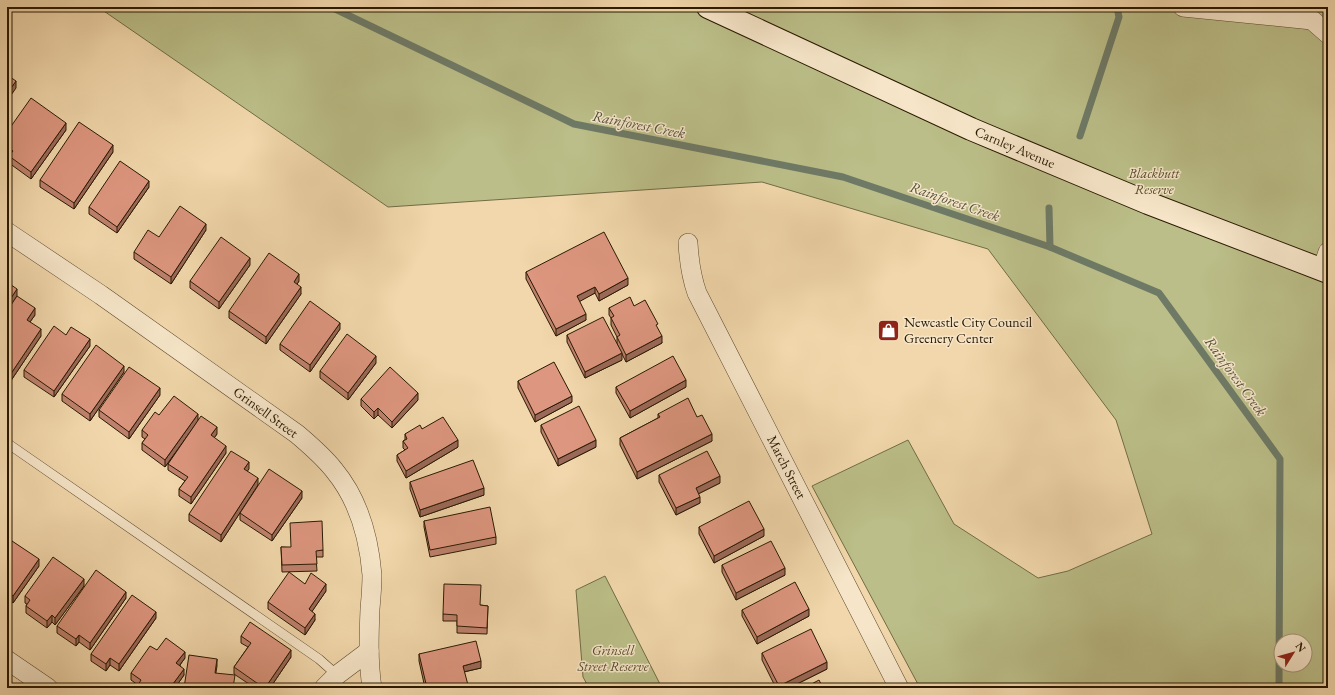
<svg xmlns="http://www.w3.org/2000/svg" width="1335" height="695" font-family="'EB Garamond',serif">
<rect width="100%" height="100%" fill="#f1d7ab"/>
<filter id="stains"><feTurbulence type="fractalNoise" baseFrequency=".005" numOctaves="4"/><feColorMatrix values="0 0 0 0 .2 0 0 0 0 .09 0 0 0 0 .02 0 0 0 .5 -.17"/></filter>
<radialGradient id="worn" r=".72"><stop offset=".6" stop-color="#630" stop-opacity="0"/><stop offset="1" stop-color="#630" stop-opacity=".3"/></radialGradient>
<g fill="#bbbe88" stroke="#726c44" fill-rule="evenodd">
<path d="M 98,7 L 1328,7 L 1328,688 L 920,688 L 812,486 L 908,440 L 954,524 L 1038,578 L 1068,571 L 1152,534 L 1116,420 L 988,249 L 762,182 L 388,207 ZM 1281,641 L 1305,641 L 1305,665 L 1281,665 Z"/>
<path d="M 605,576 L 662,688 L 589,688 L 583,677 L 576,590 Z"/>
</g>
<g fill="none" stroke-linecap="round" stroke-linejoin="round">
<g stroke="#6e7a66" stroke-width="7">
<path d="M 331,7 L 574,124 L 843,177 L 1050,247 L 1159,293 L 1280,459 L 1279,688"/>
<path d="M 1080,136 L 1119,17 L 1117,7"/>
<path d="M 1049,208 L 1050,247"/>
</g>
<defs>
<path id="lane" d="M 7,443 L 319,659 L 337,675"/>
<g id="street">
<path d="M 1183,7 L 1312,20 L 1328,34"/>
<path d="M 7,232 L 101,295 L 297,434 C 310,445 323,456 334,470 C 358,499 369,538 372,575 C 372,586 371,598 370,609 C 369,635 368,661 372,688"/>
<path d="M 688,243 C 689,261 691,276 697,293 L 899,688"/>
<path d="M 1322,270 L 1328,252"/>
<path d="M 7,660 L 48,688"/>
<path d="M 324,688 L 337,675 L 369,651"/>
</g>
<path id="secondary" d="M 708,7 L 971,129 L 1148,203 L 1328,272"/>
</defs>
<use href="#lane" stroke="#5c482c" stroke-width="10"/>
<use href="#street" stroke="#5c482c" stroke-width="20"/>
<use href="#secondary" stroke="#2a1901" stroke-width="24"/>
<use href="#lane" stroke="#f6e5c8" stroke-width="9"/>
<use href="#street" stroke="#f6e5c8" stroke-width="19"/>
<use href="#secondary" stroke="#f6e5c8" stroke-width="22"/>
</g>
<g fill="#be816d" stroke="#2a1901">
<path d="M 66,130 L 31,179 L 9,163 L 9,156 L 10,155 L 7,153 L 7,132 Z"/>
<path d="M 113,152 L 74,209 L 40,187 L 40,180 Z"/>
<path d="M 149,187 L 117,233 L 89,214 L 89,207 Z"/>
<path d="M 206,230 L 171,284 L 134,259 L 134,252 L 159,237 Z"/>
<path d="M 250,265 L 219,309 L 190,288 L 190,281 Z"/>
<path d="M 526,272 L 628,285 L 599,301 L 595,293 L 579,301 L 586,320 L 556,336 L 526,279 Z"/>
<path d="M 299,281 L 297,284 L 301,294 L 266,344 L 229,318 L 229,311 Z"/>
<path d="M 634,306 L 658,329 L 662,343 L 626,362 L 617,344 L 617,337 L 611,325 L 611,318 L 609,315 L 609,308 Z"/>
<path d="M 7,311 L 35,315 L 30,322 L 41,336 L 8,385 L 7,384 Z"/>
<path d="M 340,329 L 310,372 L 280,350 L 280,344 Z"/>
<path d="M 66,335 L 90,346 L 54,397 L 24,377 L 24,370 Z"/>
<path d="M 567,335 L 622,360 L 585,378 L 567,342 Z"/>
<path d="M 376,363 L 348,400 L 320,378 L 320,371 Z"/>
<path d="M 124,372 L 90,421 L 62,401 L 62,394 Z"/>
<path d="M 518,381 L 572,402 L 535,422 L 518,388 Z"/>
<path d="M 616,387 L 686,387 L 630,418 L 616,393 Z"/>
<path d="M 160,395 L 129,439 L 99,417 L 99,410 Z"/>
<path d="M 361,399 L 418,400 L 392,428 L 378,415 L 374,419 L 361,406 Z"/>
<path d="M 658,414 L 697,417 L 712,441 L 637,479 L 620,445 L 620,438 L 658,418 Z"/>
<path d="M 159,415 L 198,419 L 217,434 L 214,438 L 226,453 L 191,504 L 179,496 L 179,489 L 185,481 L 168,470 L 168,464 L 179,447 L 165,467 L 142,450 L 142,443 L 145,439 L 142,437 L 142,430 Z"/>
<path d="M 541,425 L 596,447 L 558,466 L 541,432 Z"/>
<path d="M 422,429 L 458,447 L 406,478 L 397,461 L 397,455 L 405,450 L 403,448 L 403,441 L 405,440 L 405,434 Z"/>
<path d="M 249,469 L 247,471 L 258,485 L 221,542 L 189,521 L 189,514 Z"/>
<path d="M 659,475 L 720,483 L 698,494 L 700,503 L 676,515 L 659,482 Z"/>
<path d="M 410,482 L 484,495 L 420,517 L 410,489 Z"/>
<path d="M 302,498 L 272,541 L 240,520 L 240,513 Z"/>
<path d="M 424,521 L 496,537 L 496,544 L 430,557 L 424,527 Z"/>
<path d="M 699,527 L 764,536 L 714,563 L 699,534 Z"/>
<path d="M 281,547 L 323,550 L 323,557 L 316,557 L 317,571 L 282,572 Z"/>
<path d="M 7,548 L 39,566 L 13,603 L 7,599 Z"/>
<path d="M 722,565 L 785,575 L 736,600 L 722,572 Z"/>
<path d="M 305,584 L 326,591 L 312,611 L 315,620 L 305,635 L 268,609 L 268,602 Z"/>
<path d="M 84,586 L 55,625 L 52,622 L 47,628 L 26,613 L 26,606 L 27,604 L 25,603 L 25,596 Z"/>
<path d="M 126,598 L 90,650 L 79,642 L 76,646 L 57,633 L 57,626 Z"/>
<path d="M 480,605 L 488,606 L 487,634 L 457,633 L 457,621 L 443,621 L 443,614 Z"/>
<path d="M 742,610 L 809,616 L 757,644 L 742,616 Z"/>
<path d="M 156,618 L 119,671 L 110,665 L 106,671 L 91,661 L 91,654 Z"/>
<path d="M 241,636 L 291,657 L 270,688 L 255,688 L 234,674 L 234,667 L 248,647 L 241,643 Z"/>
<path d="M 157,650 L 185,658 L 180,665 L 184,675 L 175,688 L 138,688 L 138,685 L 131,680 L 131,673 Z"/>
<path d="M 762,653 L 827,669 L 789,688 L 776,688 L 762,660 Z"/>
<path d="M 419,654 L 481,668 L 464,672 L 468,688 L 425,688 L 419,661 Z"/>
</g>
<g fill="#9b6959" stroke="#2a1901">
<path d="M 16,81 L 16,88 L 7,101 L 7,94 Z"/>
<path d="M 66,123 L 66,130 L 31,179 L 31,172 Z"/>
<path d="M 113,145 L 113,152 L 74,209 L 74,203 Z"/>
<path d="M 149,181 L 149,187 L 117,233 L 117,227 Z"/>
<path d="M 206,224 L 206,230 L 171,284 L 171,277 Z"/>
<path d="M 250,258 L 250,265 L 219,309 L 219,302 Z"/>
<path d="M 299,274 L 299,281 L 294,289 L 294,282 Z"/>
<path d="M 628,278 L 628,285 L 599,301 L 599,294 Z"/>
<path d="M 301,287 L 301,294 L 266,344 L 266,337 Z"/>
<path d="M 595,287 L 595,293 L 577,303 L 577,296 Z"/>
<path d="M 17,289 L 17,296 L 7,311 L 7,304 Z"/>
<path d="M 35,308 L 35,315 L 27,326 L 27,320 Z"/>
<path d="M 586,314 L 586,320 L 556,336 L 556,329 Z"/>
<path d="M 340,323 L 340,329 L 310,372 L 310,365 Z"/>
<path d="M 41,329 L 41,336 L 8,385 L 8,378 Z"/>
<path d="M 662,336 L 662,343 L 626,362 L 626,355 Z"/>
<path d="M 90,339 L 90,346 L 54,397 L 54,391 Z"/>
<path d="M 622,353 L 622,360 L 585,378 L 585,372 Z"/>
<path d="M 376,356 L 376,363 L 348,400 L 348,393 Z"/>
<path d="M 124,366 L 124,372 L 90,421 L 90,414 Z"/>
<path d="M 686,380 L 686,387 L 630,418 L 630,411 Z"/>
<path d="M 160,388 L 160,395 L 129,439 L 129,432 Z"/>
<path d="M 418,393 L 418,400 L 392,428 L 392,422 Z"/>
<path d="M 572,396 L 572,402 L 535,422 L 535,415 Z"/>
<path d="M 378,408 L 378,415 L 374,419 L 374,412 Z"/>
<path d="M 198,414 L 198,421 L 165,467 L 165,460 Z"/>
<path d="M 217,427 L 217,434 L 211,442 L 211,435 Z"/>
<path d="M 712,434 L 712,441 L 637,479 L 637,472 Z"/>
<path d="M 458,440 L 458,447 L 406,478 L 406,471 Z"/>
<path d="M 596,440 L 596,447 L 558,466 L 558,459 Z"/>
<path d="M 226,446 L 226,453 L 191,504 L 191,497 Z"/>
<path d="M 249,462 L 249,469 L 244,476 L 244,469 Z"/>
<path d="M 720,476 L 720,483 L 696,495 L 696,488 Z"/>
<path d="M 258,478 L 258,485 L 221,542 L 221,535 Z"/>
<path d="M 484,488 L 484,495 L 420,517 L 420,510 Z"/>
<path d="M 302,491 L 302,498 L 272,541 L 272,535 Z"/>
<path d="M 700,497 L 700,503 L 676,515 L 676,508 Z"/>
<path d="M 764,529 L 764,536 L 714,563 L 714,556 Z"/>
<path d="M 8,533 L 8,539 L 7,541 L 7,535 Z"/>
<path d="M 39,559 L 39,566 L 13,603 L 13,596 Z"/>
<path d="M 785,568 L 785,575 L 736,600 L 736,593 Z"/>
<path d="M 84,579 L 84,586 L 55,625 L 55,618 Z"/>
<path d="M 326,584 L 326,591 L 309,616 L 309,609 Z"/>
<path d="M 126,592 L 126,598 L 90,650 L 90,643 Z"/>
<path d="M 809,609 L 809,616 L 757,644 L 757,637 Z"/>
<path d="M 156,612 L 156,618 L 119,671 L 119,664 Z"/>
<path d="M 315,614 L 315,620 L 305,635 L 305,628 Z"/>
<path d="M 52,615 L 52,622 L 47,628 L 47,621 Z"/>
<path d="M 79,635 L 79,642 L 76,646 L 76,639 Z"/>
<path d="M 291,650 L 291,657 L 270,688 L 265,688 Z"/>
<path d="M 185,652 L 185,658 L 176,670 L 176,663 Z"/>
<path d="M 110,658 L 110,665 L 106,671 L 106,664 Z"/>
<path d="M 217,659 L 217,666 L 215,679 L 215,673 Z"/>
<path d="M 481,661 L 481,668 L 463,672 L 463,666 Z"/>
<path d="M 827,662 L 827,669 L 789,688 L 779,688 L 779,686 Z"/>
<path d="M 184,669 L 184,675 L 175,688 L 170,688 Z"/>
<path d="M 468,685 L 468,688 L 457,688 Z"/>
</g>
<g fill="#dd967f" stroke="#2a1901">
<path d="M 7,75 L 16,81 L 7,94 Z"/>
<path d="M 31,98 L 66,123 L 31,172 L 9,156 L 13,151 L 7,146 L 7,132 Z"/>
<path d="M 79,122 L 113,145 L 74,203 L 40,180 Z"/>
<path d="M 120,161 L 149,181 L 117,227 L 89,207 Z"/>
<path d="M 180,206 L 206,224 L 171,277 L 134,252 L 148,230 L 159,237 Z"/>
<path d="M 604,232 L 628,278 L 599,294 L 595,287 L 577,296 L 586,314 L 556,329 L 526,272 Z"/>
<path d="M 221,237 L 250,258 L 219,302 L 190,281 Z"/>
<path d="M 269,253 L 299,274 L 294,282 L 301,287 L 266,337 L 229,311 Z"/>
<path d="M 7,282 L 17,289 L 7,304 Z"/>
<path d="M 17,296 L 35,308 L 27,320 L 41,329 L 8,378 L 7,377 L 7,311 Z"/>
<path d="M 630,297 L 634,306 L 645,300 L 658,324 L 656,325 L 662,336 L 626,355 L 617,337 L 620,335 L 611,318 L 614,316 L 609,308 Z"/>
<path d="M 310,301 L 340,323 L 310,365 L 280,344 Z"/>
<path d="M 603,317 L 622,353 L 585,372 L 567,335 Z"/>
<path d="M 54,326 L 66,335 L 71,327 L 90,339 L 54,391 L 24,370 Z"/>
<path d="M 347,334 L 376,356 L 348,393 L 320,371 Z"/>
<path d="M 96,345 L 124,366 L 90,414 L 62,394 Z"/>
<path d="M 673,356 L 686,380 L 630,411 L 616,387 Z"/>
<path d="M 554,362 L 572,396 L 535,415 L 518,381 Z"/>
<path d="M 129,367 L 160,388 L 129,432 L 99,410 Z"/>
<path d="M 390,367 L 418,393 L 392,422 L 378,408 L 374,412 L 361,399 Z"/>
<path d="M 174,396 L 198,414 L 165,460 L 142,443 L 148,435 L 142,430 L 155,412 L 159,415 Z"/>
<path d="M 688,398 L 697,417 L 702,415 L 712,434 L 637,472 L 620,438 L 660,417 L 658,414 Z"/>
<path d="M 579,406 L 596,440 L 558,459 L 541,425 Z"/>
<path d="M 201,416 L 217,427 L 211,435 L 226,446 L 191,497 L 179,489 L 188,477 L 168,464 Z"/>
<path d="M 443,417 L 458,440 L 406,471 L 397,455 L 408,448 L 403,441 L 407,439 L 405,434 L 420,425 L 422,429 Z"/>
<path d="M 231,451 L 249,462 L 244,469 L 258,478 L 221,535 L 189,514 Z"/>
<path d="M 707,451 L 720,476 L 696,488 L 700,497 L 676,508 L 659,475 Z"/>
<path d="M 473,460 L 484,488 L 420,510 L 410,482 Z"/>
<path d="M 269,469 L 302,491 L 272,535 L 240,513 Z"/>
<path d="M 749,501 L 764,529 L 714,556 L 699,527 Z"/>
<path d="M 490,507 L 496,537 L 430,550 L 424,521 Z"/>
<path d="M 322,521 L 323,550 L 316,551 L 317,564 L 282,565 L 281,547 L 291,547 L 290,523 Z"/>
<path d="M 12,541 L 39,559 L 13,596 L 7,592 L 7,548 Z"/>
<path d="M 771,541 L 785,568 L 736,593 L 722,565 Z"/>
<path d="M 53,557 L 84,579 L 55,618 L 52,615 L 47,621 L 26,606 L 30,600 L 25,596 Z"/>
<path d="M 96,570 L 126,592 L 90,643 L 79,635 L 76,639 L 57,626 Z"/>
<path d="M 289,572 L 305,584 L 311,573 L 326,584 L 309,609 L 315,614 L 305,628 L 268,602 Z"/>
<path d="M 795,582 L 809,609 L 757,637 L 742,610 Z"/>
<path d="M 444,584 L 481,585 L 480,605 L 488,606 L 487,628 L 457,626 L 457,615 L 443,614 Z"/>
<path d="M 132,595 L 156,612 L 119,664 L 110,658 L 106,664 L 91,654 Z"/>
<path d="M 250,622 L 291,650 L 265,688 L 264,688 L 234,667 L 251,643 L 241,636 Z"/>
<path d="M 811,629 L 827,662 L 779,686 L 762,653 Z"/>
<path d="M 166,638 L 185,652 L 176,663 L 184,669 L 170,688 L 142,688 L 138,685 L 141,680 L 131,673 L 150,646 L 157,650 Z"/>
<path d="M 476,641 L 481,661 L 463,666 L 468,685 L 457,688 L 427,688 L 419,654 Z"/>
<path d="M 189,655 L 217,659 L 215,673 L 235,675 L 233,688 L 184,688 Z"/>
<path d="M 819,680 L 823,688 L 804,688 Z"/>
</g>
<defs>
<symbol id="shop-square" viewBox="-11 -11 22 22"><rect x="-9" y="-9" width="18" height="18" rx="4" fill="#8f2418" stroke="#f6e5c8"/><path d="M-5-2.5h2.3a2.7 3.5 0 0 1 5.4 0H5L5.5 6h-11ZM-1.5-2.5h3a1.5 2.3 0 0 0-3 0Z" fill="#fff"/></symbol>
</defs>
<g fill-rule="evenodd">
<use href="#shop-square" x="876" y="318" width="25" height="25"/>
</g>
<g text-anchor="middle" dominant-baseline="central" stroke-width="3" stroke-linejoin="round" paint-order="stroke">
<g font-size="14" fill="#2a1901" stroke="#f6e5c8">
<text transform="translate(1015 147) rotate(23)">Carnley Avenue</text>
<text transform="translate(266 412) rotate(36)">Grinsell Street</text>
<text transform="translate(787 467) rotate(63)">March Street</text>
</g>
<g font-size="14" font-style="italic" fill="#564b2a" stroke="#f6e5c8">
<text x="1154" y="173">Blackbutt<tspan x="1154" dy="16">Reserve</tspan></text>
<text x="613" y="650">Grinsell<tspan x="613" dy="16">Street Reserve</tspan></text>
</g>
<g font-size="14" fill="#2a1901" stroke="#f6e5c8" text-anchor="start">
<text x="904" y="322">Newcastle City Council<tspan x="904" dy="16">Greenery Center</tspan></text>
</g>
<g font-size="15" font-style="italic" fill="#52513c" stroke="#f6e5c8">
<text transform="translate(639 124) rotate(11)">Rainforest Creek</text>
<text transform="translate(955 201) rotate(19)">Rainforest Creek</text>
<text transform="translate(1236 376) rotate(54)">Rainforest Creek</text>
</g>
</g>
<rect width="1335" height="695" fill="none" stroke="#f1d7ab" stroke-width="24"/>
<rect x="8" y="8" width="1319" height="679" fill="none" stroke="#2a1901" stroke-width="2"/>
<rect x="12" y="12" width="1311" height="671" fill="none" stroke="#2a1901"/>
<g transform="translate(1293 653) rotate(53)"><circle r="19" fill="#f6e5c8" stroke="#a49378"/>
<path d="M0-3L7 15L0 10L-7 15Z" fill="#8f2418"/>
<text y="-6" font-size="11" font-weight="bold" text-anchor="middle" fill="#2a1901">N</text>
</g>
<rect width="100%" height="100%" filter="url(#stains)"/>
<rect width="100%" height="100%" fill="url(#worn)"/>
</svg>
